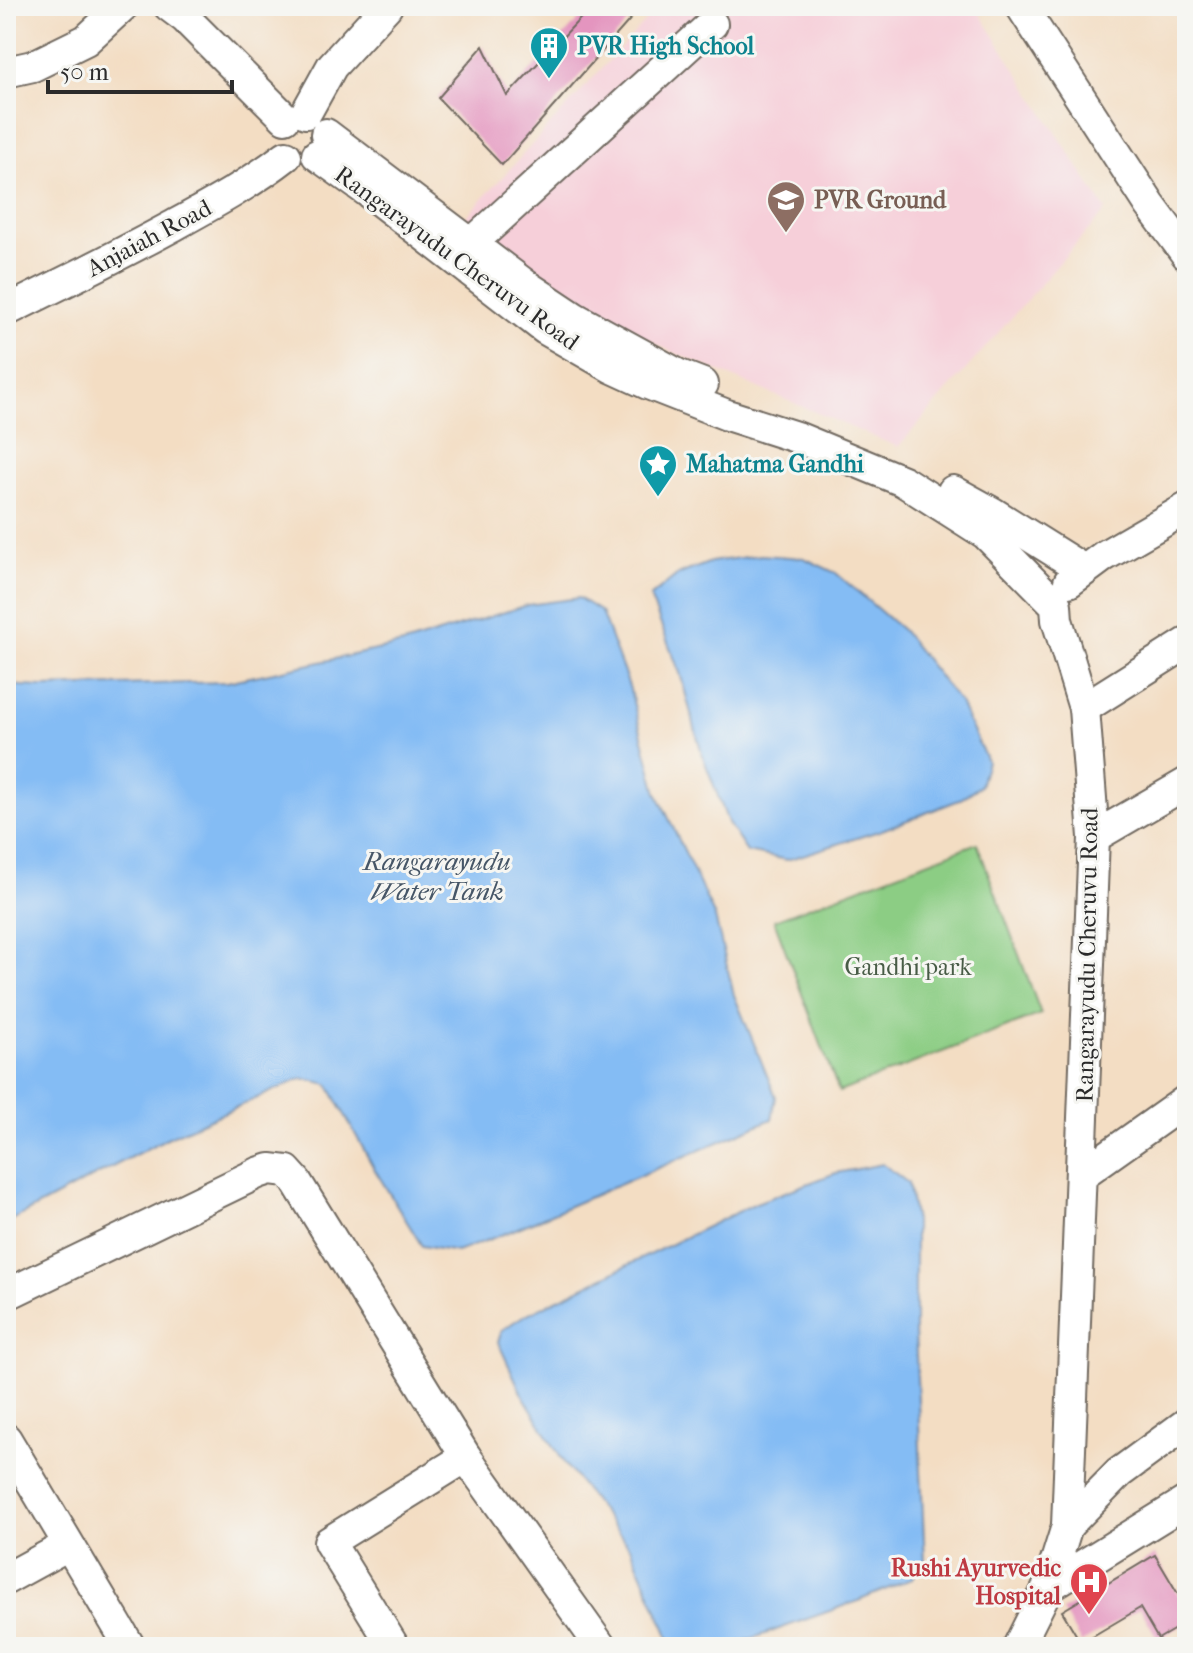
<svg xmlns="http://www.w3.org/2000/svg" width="1193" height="1653" font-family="'IM FELL French Canon',serif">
<rect width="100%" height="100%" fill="#f6f6f2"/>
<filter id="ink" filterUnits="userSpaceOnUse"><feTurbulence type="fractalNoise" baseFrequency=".0125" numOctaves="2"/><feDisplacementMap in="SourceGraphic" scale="16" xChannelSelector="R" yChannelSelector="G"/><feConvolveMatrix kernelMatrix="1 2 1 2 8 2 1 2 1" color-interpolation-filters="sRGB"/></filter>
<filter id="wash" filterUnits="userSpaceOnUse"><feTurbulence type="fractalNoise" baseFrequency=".006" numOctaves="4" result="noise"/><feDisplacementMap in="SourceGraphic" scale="32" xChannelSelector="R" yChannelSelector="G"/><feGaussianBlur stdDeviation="1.8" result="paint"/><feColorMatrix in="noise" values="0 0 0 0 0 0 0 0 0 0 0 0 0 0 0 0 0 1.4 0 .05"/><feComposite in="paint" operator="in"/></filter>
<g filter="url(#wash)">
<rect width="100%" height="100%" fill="#f3ddc3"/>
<path fill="#f6cfd9" d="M 659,6 L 975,6 L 1106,210 L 898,447 L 670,351 L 554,289 L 507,250 L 465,218 Z"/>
<path fill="#8ccd84" stroke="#5c7c58" stroke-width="2" d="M 977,843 L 1041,1014 L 839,1092 L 774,920 Z"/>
<g fill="#84bcf4" stroke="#587490" stroke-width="2">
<path d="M 761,555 L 804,558 L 836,573 L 902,630 L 960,703 L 987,761 L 980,786 L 959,800 L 882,830 L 787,860 L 747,852 L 729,825 L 702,754 L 680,673 L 650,597 L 677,575 L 711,562 Z"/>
<path d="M 579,598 L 601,612 L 629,686 L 657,793 L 715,917 L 734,995 L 776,1097 L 772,1119 L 511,1231 L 457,1252 L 422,1246 L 375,1170 L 328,1084 L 302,1078 L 167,1138 L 6,1223 L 6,685 L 42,687 L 227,682 L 404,644 L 527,605 Z"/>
<path d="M 883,1164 L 908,1183 L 915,1222 L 915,1331 L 925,1563 L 911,1579 L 858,1601 L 742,1642 C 719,1648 694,1651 671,1643 L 632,1550 L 564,1463 L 521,1392 L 498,1342 L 502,1330 L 523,1316 L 756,1203 L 836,1173 Z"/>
</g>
<g id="blocks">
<g fill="#e495bf">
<path d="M 592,6 L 642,6 L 502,165 L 438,98 L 483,46 L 507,96 Z"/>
<path d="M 1155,1555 L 1187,1609 L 1187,1622 L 1158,1639 L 1140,1608 L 1081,1643 L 1062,1611 Z"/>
</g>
</g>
</g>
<g filter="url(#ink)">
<use href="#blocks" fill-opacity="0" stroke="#716960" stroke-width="2"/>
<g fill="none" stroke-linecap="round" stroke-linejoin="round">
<defs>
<g id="minor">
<path d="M 169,6 L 185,18 L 285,118"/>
<path d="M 1021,6 L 1150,205 L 1187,255"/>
<path d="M 6,72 L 33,66 L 86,40 L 123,6"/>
<path d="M 306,113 L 332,66 L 387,6"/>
<path d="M 326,134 L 527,286 L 575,318 L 677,374 L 703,384"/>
<path d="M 317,155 L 367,191 L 545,329 L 611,367 L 648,384 L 727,415 L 799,438 L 903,481 L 986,534 L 1056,605 L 1057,620 L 1084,708 L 1094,837 L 1067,1526 L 1048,1587 L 1018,1647"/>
<path d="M 471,244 L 712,24"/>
<path d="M 6,311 C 61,284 116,257 171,227 C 211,205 250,184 286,156"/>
<path d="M 953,491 L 993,513 L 1084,570"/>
<path d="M 1069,582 L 1104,556 L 1187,508"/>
<path d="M 1084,708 L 1187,643"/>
<path d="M 1094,837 L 1187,783"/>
<path d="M 1081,1175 L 1187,1100"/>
<path d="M 6,1295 L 258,1173 L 270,1169 L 287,1171 L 296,1181 L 466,1457 L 601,1647"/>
<path d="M 6,1439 L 130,1647"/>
<path d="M 1067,1526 L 1119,1473 L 1187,1423"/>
<path d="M 6,1579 L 68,1545"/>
<path d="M 1048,1587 L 1187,1501"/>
<path d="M 394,1647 L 329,1542 L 466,1457"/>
</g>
</defs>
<use href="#minor" stroke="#716960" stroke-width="34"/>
<use href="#minor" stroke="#fff" stroke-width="30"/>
</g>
</g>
<defs>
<symbol id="building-pin" viewBox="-11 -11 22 30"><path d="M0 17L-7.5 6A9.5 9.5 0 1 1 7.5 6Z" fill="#0f9aa8" stroke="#f6f6f2"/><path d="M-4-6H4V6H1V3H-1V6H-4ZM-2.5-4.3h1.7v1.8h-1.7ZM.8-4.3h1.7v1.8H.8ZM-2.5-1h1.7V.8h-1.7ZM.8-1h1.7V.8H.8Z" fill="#fff"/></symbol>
<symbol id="school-pin" viewBox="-11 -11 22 30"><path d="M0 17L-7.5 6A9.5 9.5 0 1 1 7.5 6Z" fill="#8d6e63" stroke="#f6f6f2"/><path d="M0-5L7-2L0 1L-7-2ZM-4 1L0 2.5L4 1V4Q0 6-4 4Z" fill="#fff"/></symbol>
<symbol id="sight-pin" viewBox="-11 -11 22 30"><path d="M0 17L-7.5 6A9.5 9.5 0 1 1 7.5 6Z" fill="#0f9aa8" stroke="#f6f6f2"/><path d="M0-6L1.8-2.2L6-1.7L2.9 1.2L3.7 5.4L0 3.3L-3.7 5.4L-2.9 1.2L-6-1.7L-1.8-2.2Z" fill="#fff"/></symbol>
<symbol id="hospital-pin" viewBox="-11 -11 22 30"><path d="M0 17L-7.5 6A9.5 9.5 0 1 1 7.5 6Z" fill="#e0444e" stroke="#f6f6f2"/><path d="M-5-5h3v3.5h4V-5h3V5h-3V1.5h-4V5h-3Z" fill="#fff"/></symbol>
</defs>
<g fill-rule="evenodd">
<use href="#building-pin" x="527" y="24" width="44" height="60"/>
<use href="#school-pin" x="764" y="178" width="44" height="60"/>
<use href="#sight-pin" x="636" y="442" width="44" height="60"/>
<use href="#hospital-pin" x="1067" y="1560" width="44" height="60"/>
</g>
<g text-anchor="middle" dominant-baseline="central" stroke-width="6" stroke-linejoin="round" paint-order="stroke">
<g font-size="24" font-weight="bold" fill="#0d838f" stroke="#f6f6f2" text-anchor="start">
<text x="577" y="46">PVR High School</text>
<text x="686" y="464">Mahatma Gandhi</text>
</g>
<g font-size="24" font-weight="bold" fill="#785e54" stroke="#f6f6f2" text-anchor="start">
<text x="814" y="200">PVR Ground</text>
</g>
<g font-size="24" fill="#2b2b2b" stroke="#f6f6f2">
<text transform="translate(149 238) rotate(-28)">Anjaiah Road</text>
<text transform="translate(457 258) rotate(36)">Rangarayudu Cheruvu Road</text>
<text transform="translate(1087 955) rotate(-89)">Rangarayudu Cheruvu Road</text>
</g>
<g font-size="24" fill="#485c46" stroke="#f6f6f2">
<text x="908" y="967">Gandhi park</text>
</g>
<g font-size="24" font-weight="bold" fill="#be3a42" stroke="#f6f6f2" text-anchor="end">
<text x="1061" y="1568">Rushi Ayurvedic<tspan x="1061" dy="28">Hospital</tspan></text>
</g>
<g font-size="26" font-style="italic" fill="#465667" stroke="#f6f6f2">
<text x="437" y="861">Rangarayudu<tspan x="437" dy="30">Water Tank</tspan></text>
</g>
</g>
<rect width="1193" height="1653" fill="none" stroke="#f6f6f2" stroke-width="32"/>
<path d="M48 80v12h184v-12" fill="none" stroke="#2b2b2b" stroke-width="4"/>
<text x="60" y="80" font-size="24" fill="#2b2b2b" stroke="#f6f6f2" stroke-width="6" paint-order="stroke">50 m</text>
</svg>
